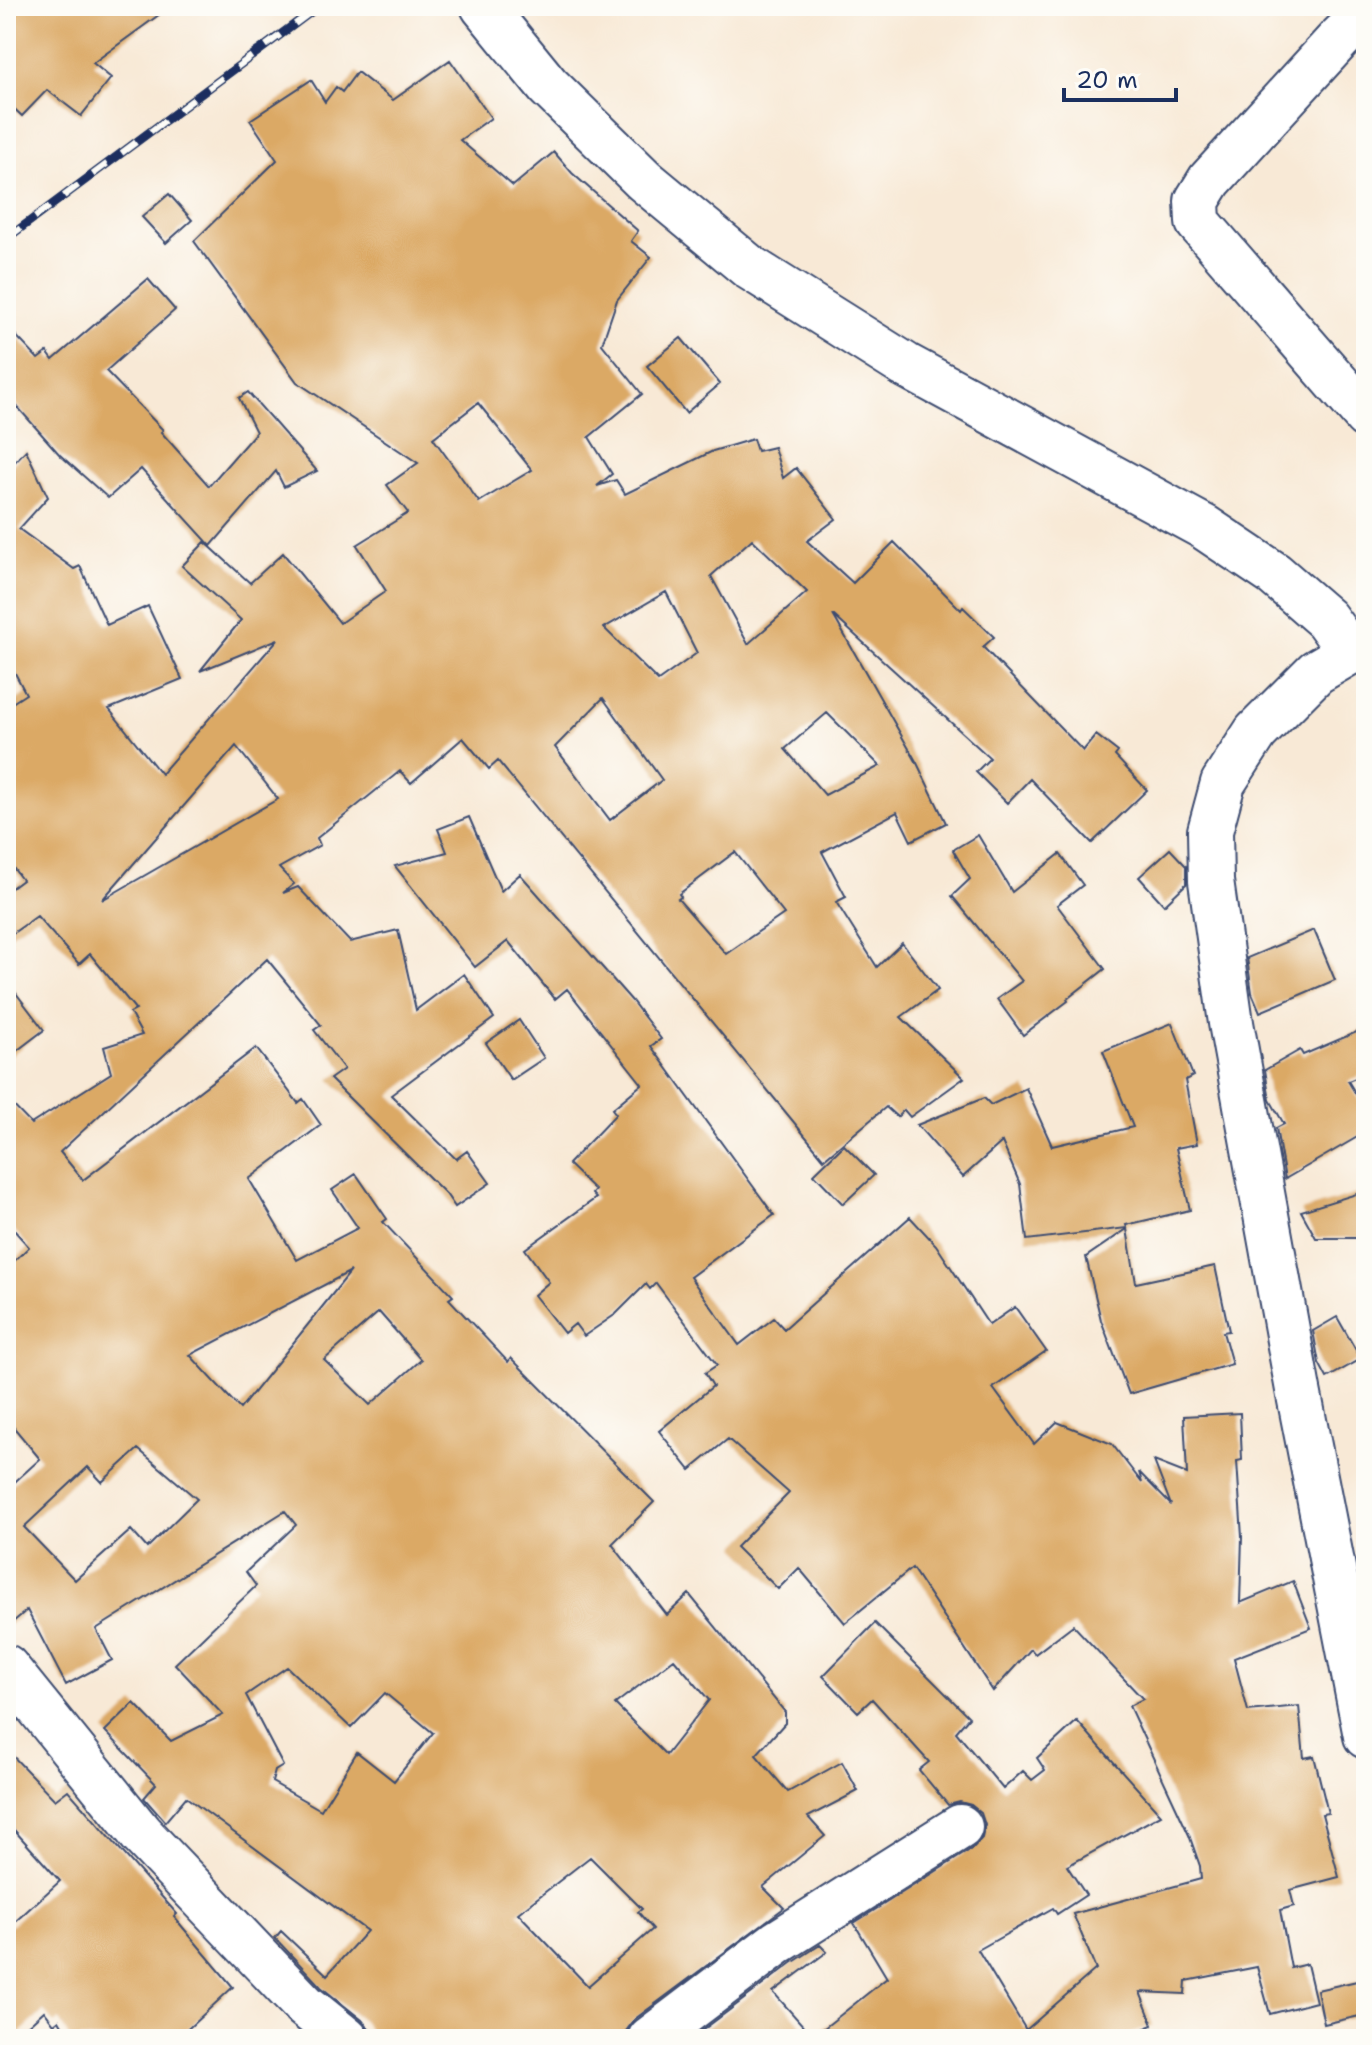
<svg xmlns="http://www.w3.org/2000/svg" width="1372" height="2045" font-family="'Shantell Sans',sans-serif">
<rect width="100%" height="100%" fill="#fdfcf7"/>
<filter id="ink" filterUnits="userSpaceOnUse"><feTurbulence type="fractalNoise" baseFrequency=".0125" numOctaves="2"/><feDisplacementMap in="SourceGraphic" scale="16" xChannelSelector="R" yChannelSelector="G"/><feConvolveMatrix kernelMatrix="1 2 1 2 8 2 1 2 1" color-interpolation-filters="sRGB"/></filter>
<filter id="wash" filterUnits="userSpaceOnUse"><feTurbulence type="fractalNoise" baseFrequency=".006" numOctaves="4" result="noise"/><feDisplacementMap in="SourceGraphic" scale="32" xChannelSelector="R" yChannelSelector="G"/><feGaussianBlur stdDeviation="1.8" result="paint"/><feColorMatrix in="noise" values="0 0 0 0 0 0 0 0 0 0 0 0 0 0 0 0 0 1.4 0 .05"/><feComposite in="paint" operator="in"/></filter>
<g filter="url(#wash)">
<rect width="100%" height="100%" fill="#f8e9d6"/>
<g id="blocks">
<g fill="#dba965" fill-rule="evenodd">
<path d="M 6,6 L 171,6 L 93,63 L 111,78 L 81,116 L 47,90 L 22,116 L 6,101 Z"/>
<path d="M 450,60 L 491,118 L 460,140 L 513,186 L 554,152 L 572,173 L 638,231 L 631,241 L 651,257 L 617,300 L 602,344 L 642,394 L 589,437 L 612,474 L 597,486 L 616,480 L 625,494 L 713,451 L 753,439 L 757,451 L 774,447 L 783,478 L 796,468 L 836,519 L 807,541 L 853,583 L 894,542 L 961,610 L 963,607 L 994,637 L 983,647 L 1083,751 L 1096,735 L 1118,752 L 1115,756 L 1147,790 L 1092,843 L 1030,779 L 1007,803 L 976,772 L 990,758 L 833,615 L 917,763 L 946,823 L 911,841 L 897,812 L 822,852 L 846,897 L 836,902 L 877,967 L 902,943 L 938,990 L 901,1017 L 964,1078 L 910,1117 L 904,1110 L 897,1117 L 886,1107 L 824,1159 L 498,761 L 489,769 L 463,738 L 411,783 L 400,771 L 317,838 L 320,845 L 279,868 L 294,884 L 283,893 L 298,887 L 350,942 L 398,930 L 416,1010 L 464,974 L 494,1018 L 391,1095 L 456,1159 L 467,1151 L 490,1183 L 455,1207 L 446,1194 L 330,1079 L 344,1069 L 314,1030 L 321,1025 L 267,959 L 60,1152 L 83,1180 L 256,1048 L 298,1103 L 303,1099 L 321,1125 L 249,1179 L 297,1260 L 358,1228 L 332,1190 L 356,1174 L 387,1219 L 383,1222 L 453,1296 L 449,1299 L 508,1362 L 511,1358 L 654,1502 L 612,1544 L 667,1615 L 689,1594 L 785,1712 L 785,1723 L 756,1755 L 788,1792 L 842,1762 L 858,1791 L 808,1817 L 825,1836 L 763,1887 L 784,1908 L 635,2019 L 620,2039 L 370,2039 L 369,2029 L 362,2020 L 321,1987 L 275,1938 L 281,1931 L 327,1975 L 367,1931 L 186,1797 L 165,1822 L 144,1798 L 156,1784 L 105,1731 L 134,1703 L 171,1741 L 223,1715 L 175,1664 L 256,1586 L 246,1572 L 296,1525 L 285,1511 L 96,1629 L 112,1660 L 66,1685 L 27,1610 L 6,1628 L 6,1490 L 40,1459 L 6,1418 L 6,1269 L 29,1247 L 6,1221 L 6,1098 L 31,1124 L 111,1073 L 104,1047 L 142,1035 L 130,1013 L 136,1010 L 90,954 L 79,964 L 37,916 L 6,938 L 6,892 L 22,880 L 6,858 L 6,707 L 26,694 L 6,656 L 6,471 L 26,450 L 48,497 L 19,529 L 74,569 L 80,566 L 107,625 L 148,606 L 182,679 L 109,709 L 161,774 L 278,639 L 200,671 L 241,620 L 182,566 L 205,542 L 250,583 L 283,553 L 340,623 L 386,591 L 357,545 L 408,513 L 387,485 L 418,463 L 297,382 L 194,241 L 277,160 L 250,120 L 311,80 L 325,102 L 336,87 L 342,92 L 357,72 L 393,100 ZM 478,403 L 532,470 L 479,502 L 433,438 ZM 752,539 L 807,592 L 748,644 L 711,576 ZM 666,592 L 697,653 L 658,681 L 604,628 ZM 603,698 L 662,780 L 610,820 L 555,747 ZM 827,713 L 880,766 L 825,795 L 785,749 ZM 236,746 L 278,799 L 102,900 ZM 735,852 L 784,914 L 726,954 L 678,899 L 681,897 L 679,894 ZM 351,1271 L 240,1409 L 190,1355 ZM 379,1312 L 421,1360 L 370,1405 L 324,1360 ZM 138,1449 L 197,1499 L 147,1548 L 131,1530 L 75,1580 L 24,1527 L 88,1467 L 102,1482 ZM 674,1659 L 709,1700 L 666,1755 L 615,1704 ZM 287,1667 L 351,1728 L 385,1693 L 433,1733 L 394,1781 L 357,1752 L 321,1810 L 272,1782 L 275,1771 L 283,1766 L 246,1695 ZM 590,1857 L 642,1909 L 638,1912 L 653,1929 L 588,1986 L 518,1913 Z"/>
<path d="M 169,194 L 192,220 L 166,243 L 142,217 Z"/>
<path d="M 148,279 L 175,310 L 106,371 L 163,430 L 161,432 L 209,486 L 256,432 L 239,398 L 248,392 L 317,471 L 284,487 L 276,471 L 211,546 L 141,469 L 108,498 L 60,455 L 6,394 L 6,325 L 38,359 L 47,352 L 53,360 Z"/>
<path d="M 681,338 L 720,384 L 686,413 L 647,366 Z"/>
<path d="M 469,817 L 501,891 L 520,874 L 632,1001 L 661,1039 L 651,1046 L 774,1215 L 690,1277 L 739,1345 L 774,1318 L 784,1329 L 910,1217 L 936,1245 L 989,1325 L 1015,1307 L 1046,1351 L 993,1388 L 1034,1444 L 1057,1422 L 1112,1444 L 1142,1483 L 1139,1472 L 1171,1505 L 1154,1461 L 1187,1474 L 1184,1416 L 1240,1413 L 1242,1460 L 1237,1461 L 1242,1537 L 1240,1603 L 1293,1581 L 1311,1628 L 1234,1658 L 1248,1711 L 1299,1706 L 1304,1758 L 1314,1756 L 1328,1813 L 1322,1814 L 1339,1877 L 1290,1890 L 1294,1906 L 1280,1910 L 1291,1968 L 1307,1964 L 1316,2002 L 1270,2014 L 1257,1967 L 1186,1981 L 1185,1994 L 1140,1992 L 1153,2025 L 1119,2039 L 691,2039 L 792,1963 L 820,1945 L 827,1952 L 773,1992 L 813,2037 L 887,1978 L 854,1923 L 973,1848 L 982,1838 L 985,1825 L 981,1813 L 971,1805 L 960,1802 L 948,1805 L 919,1770 L 929,1762 L 872,1699 L 858,1712 L 823,1676 L 875,1623 L 969,1717 L 956,1732 L 1003,1789 L 1023,1771 L 1032,1780 L 1045,1770 L 1037,1758 L 1077,1721 L 1161,1815 L 1067,1866 L 1086,1895 L 1057,1914 L 1053,1908 L 978,1950 L 1026,2030 L 1096,1969 L 1073,1914 L 1201,1879 L 1200,1866 L 1189,1835 L 1129,1706 L 1143,1699 L 1073,1625 L 1035,1654 L 1031,1649 L 993,1691 L 912,1568 L 845,1623 L 799,1568 L 778,1589 L 736,1547 L 789,1493 L 728,1439 L 690,1470 L 659,1431 L 713,1386 L 705,1373 L 717,1365 L 656,1283 L 650,1289 L 646,1284 L 616,1314 L 584,1336 L 575,1324 L 564,1333 L 534,1295 L 549,1282 L 525,1249 L 596,1198 L 592,1194 L 595,1190 L 568,1164 L 616,1114 L 612,1109 L 642,1084 L 567,989 L 555,999 L 508,941 L 475,967 L 395,866 L 447,852 L 438,829 Z"/>
<path d="M 978,835 L 1012,892 L 1060,854 L 1083,885 L 1057,905 L 1105,969 L 1067,999 L 1068,1001 L 1023,1035 L 997,999 L 1022,981 L 952,896 L 970,879 L 953,850 Z"/>
<path d="M 1170,849 L 1186,866 L 1186,884 L 1164,905 L 1139,877 Z"/>
<path d="M 1314,930 L 1335,980 L 1260,1012 L 1252,993 L 1247,958 Z"/>
<path d="M 6,980 L 44,1030 L 6,1059 Z"/>
<path d="M 519,1020 L 544,1058 L 511,1080 L 486,1043 Z"/>
<path d="M 1172,1023 L 1193,1076 L 1185,1080 L 1197,1144 L 1176,1148 L 1190,1210 L 1126,1225 L 1127,1228 L 1027,1240 L 1020,1184 L 1002,1142 L 963,1177 L 917,1125 L 984,1098 L 991,1105 L 1026,1088 L 1052,1146 L 1133,1127 L 1103,1051 Z"/>
<path d="M 1366,1028 L 1366,1074 L 1348,1081 L 1366,1111 L 1366,1132 L 1285,1179 L 1276,1128 L 1284,1124 L 1270,1100 L 1265,1070 L 1300,1050 L 1303,1055 Z"/>
<path d="M 844,1145 L 874,1175 L 843,1204 L 814,1174 Z"/>
<path d="M 1366,1191 L 1366,1238 L 1316,1238 L 1301,1211 Z"/>
<path d="M 1127,1229 L 1136,1283 L 1215,1266 L 1229,1331 L 1223,1332 L 1232,1364 L 1129,1394 L 1101,1320 L 1086,1257 Z"/>
<path d="M 1337,1317 L 1361,1359 L 1327,1378 L 1319,1363 L 1313,1331 Z"/>
<path d="M 6,1749 L 55,1800 L 68,1790 L 177,1914 L 174,1917 L 233,1987 L 177,2039 L 70,2039 L 59,2020 L 54,2024 L 44,2011 L 13,2039 L 6,2039 L 6,1930 L 60,1881 L 6,1821 Z"/>
<path d="M 1357,1981 L 1364,2015 L 1324,2024 L 1317,1990 Z"/>
</g>
</g>
</g>
<g filter="url(#ink)">
<use href="#blocks" fill-opacity="0" stroke="#3c4b70" stroke-width="2"/>
<g fill="none" stroke-linecap="round" stroke-linejoin="round">
<defs>
<g id="minor">
<path d="M 483,6 L 548,86 L 644,180 L 749,267 L 905,365 L 1204,527 L 1274,574 L 1326,619 L 1350,652"/>
<path d="M 1366,13 L 1339,39 L 1210,180 L 1197,201 L 1198,222 L 1366,416"/>
<path d="M 1366,651 L 1350,652 L 1316,672 L 1256,732 L 1223,783 L 1210,831 L 1211,881 L 1231,1023 L 1298,1390 L 1366,1736"/>
<path d="M 6,1667 L 141,1834 L 304,2005 L 346,2039"/>
<path d="M 650,2039 L 778,1942 L 960,1827"/>
</g>
</defs>
<use href="#minor" stroke="#3c4b70" stroke-width="48"/>
<use href="#minor" stroke="#fff" stroke-width="44"/>
<defs>
<path id="rail" d="M 6,239 L 319,6"/>
</defs>
<use href="#rail" stroke="#1b2f5e" stroke-width="9"/>
<use href="#rail" stroke="#fdfcf7" stroke-width="6" stroke-dasharray="18" stroke-linecap="butt"/>
</g>
</g>
<rect width="1372" height="2045" fill="none" stroke="#fdfcf7" stroke-width="32"/>
<path d="M1064 88v12h112v-12" fill="none" stroke="#1b2f5e" stroke-width="4"/>
<text x="1076" y="88" font-size="24" fill="#1b2f5e" stroke="#fdfcf7" stroke-width="6" paint-order="stroke">20 m</text>
</svg>
